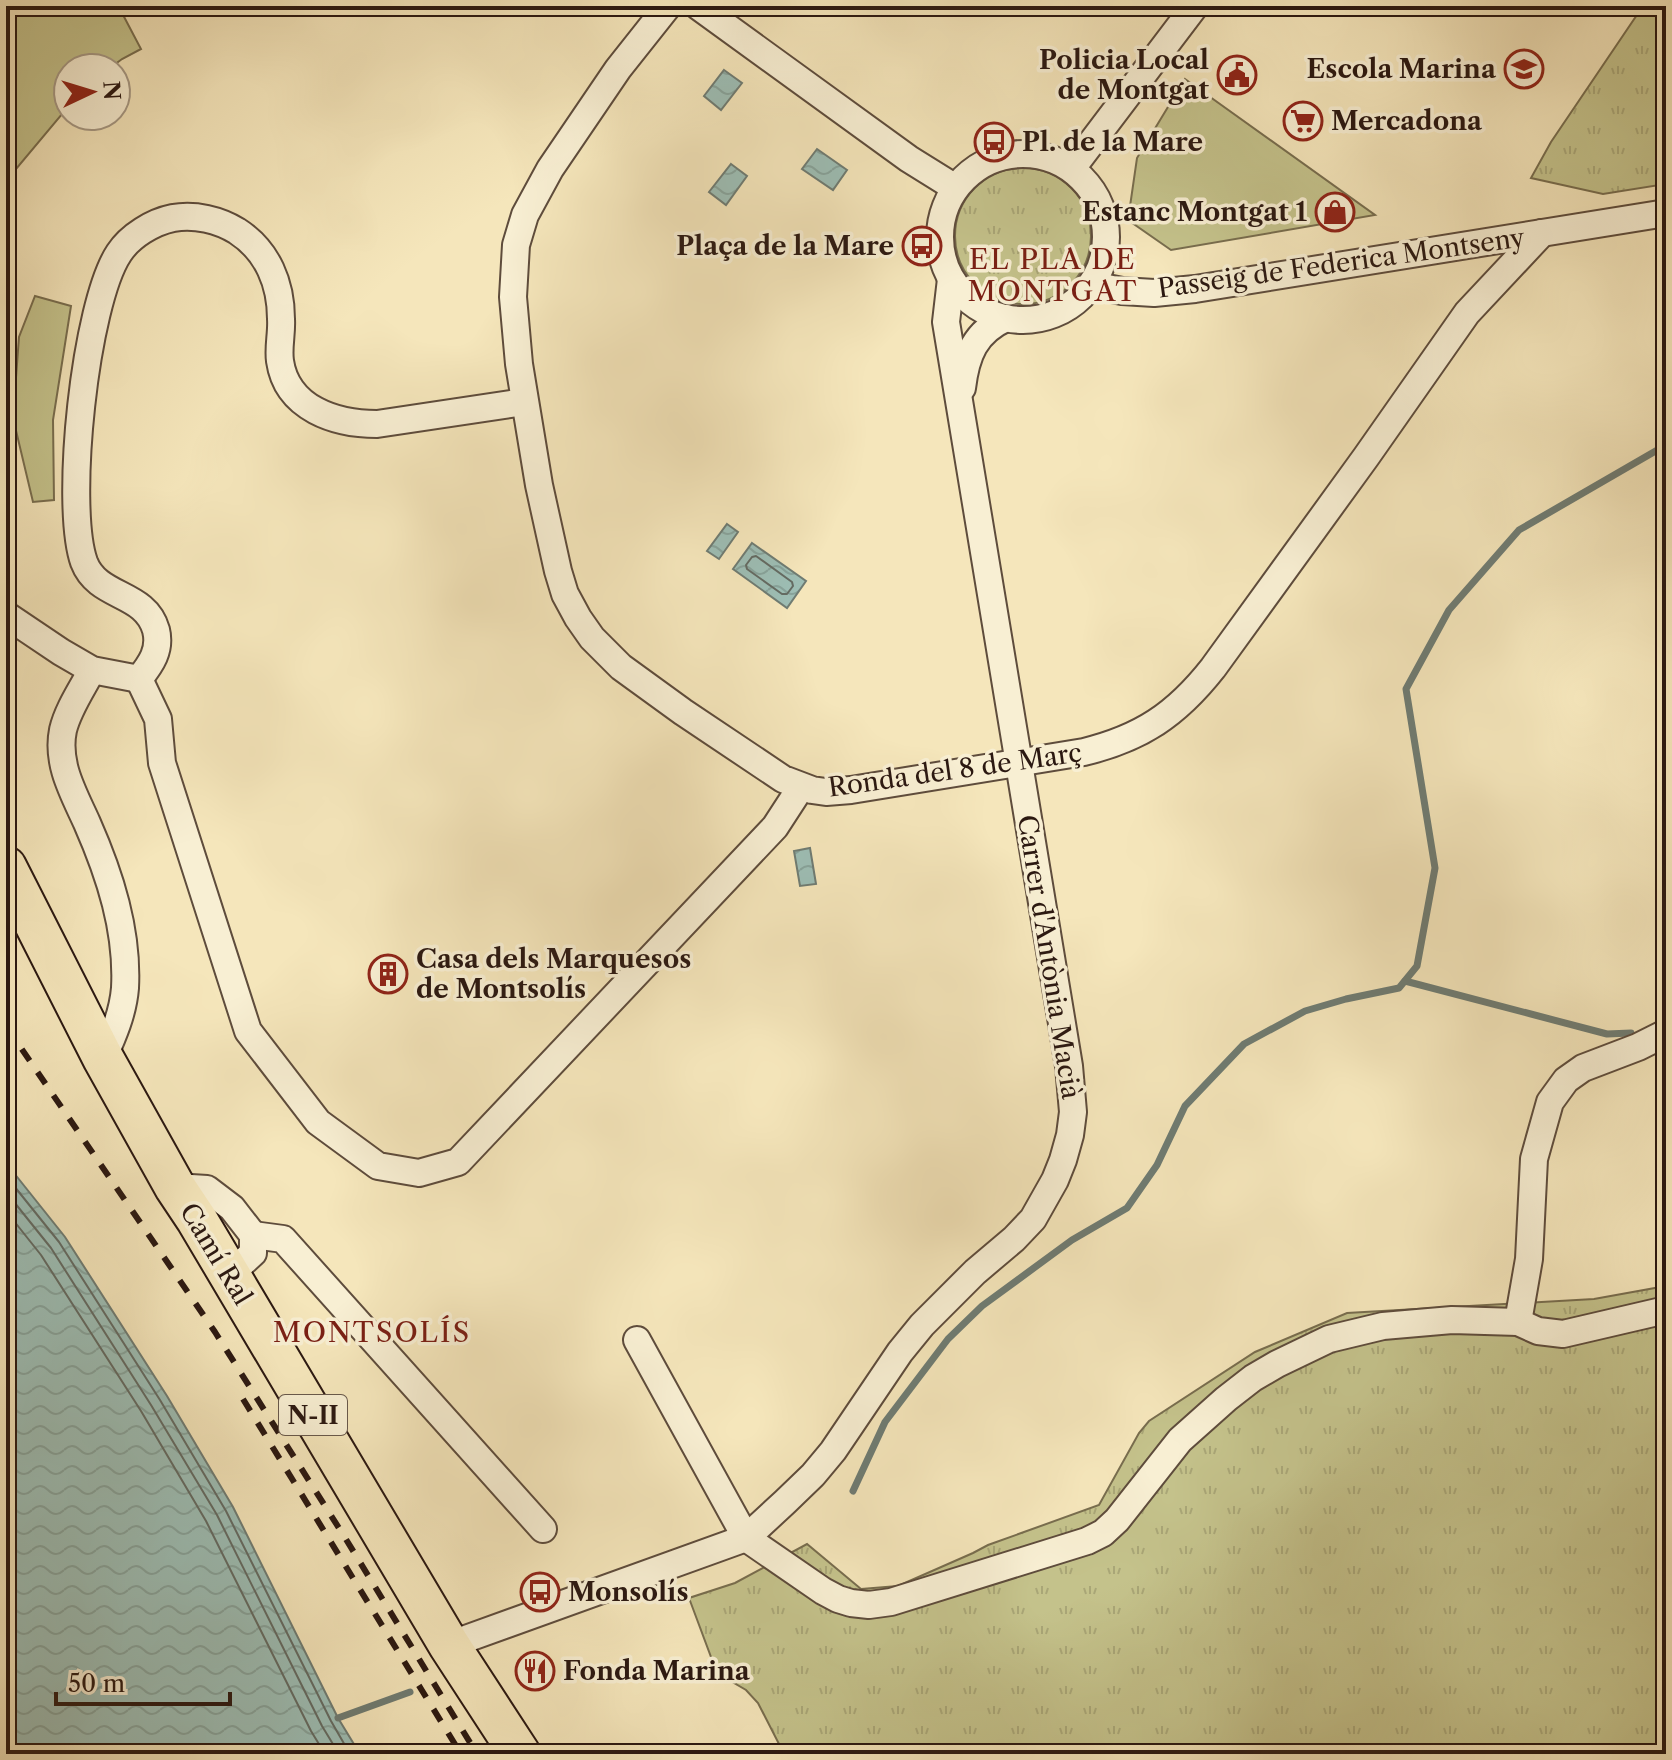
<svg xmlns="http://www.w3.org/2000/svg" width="1672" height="1760" font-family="'Libre Caslon Text',serif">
<defs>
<pattern id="grass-tufts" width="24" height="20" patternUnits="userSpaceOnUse" patternTransform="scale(2)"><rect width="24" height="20" fill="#c4c28b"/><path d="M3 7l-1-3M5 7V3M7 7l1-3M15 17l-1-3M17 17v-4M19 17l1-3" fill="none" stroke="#a9a677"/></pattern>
<pattern id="water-waves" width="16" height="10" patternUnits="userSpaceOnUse" patternTransform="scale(2)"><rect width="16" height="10" fill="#9dbeb5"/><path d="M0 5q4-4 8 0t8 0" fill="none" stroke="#87a39b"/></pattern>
</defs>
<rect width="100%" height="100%" fill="#f5e6bb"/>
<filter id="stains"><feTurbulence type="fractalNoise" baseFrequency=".0025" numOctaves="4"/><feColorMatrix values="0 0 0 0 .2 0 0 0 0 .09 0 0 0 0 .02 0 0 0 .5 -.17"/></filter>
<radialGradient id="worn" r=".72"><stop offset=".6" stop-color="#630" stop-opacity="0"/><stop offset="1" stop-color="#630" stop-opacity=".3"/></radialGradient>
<g fill="url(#grass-tufts)" stroke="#786d4e" stroke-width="2">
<path d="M 1643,6 L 1666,6 L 1666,184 L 1603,194 L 1531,178 L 1551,142 Z"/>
<circle cx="1023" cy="236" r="68"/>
<path d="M 1666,1286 L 1666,1754 L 787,1754 L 780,1746 L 758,1703 L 746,1690 L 717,1673 L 689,1598 L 735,1583 L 807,1544 L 861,1589 L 898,1586 L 973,1553 L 988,1545 L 1099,1505 L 1139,1433 L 1149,1421 L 1255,1352 L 1347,1313 L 1594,1299 Z"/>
</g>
<g fill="#c4c28b" stroke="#786d4e" stroke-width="2">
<path d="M 6,6 L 114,6 L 122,13 L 141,49 L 122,59 L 110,68 L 68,68 L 68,107 L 6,181 Z"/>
<path d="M 1185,79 L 1375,215 L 1171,250 L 1128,220 L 1137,158 Z"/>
<path d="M 35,296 L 71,306 L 53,420 L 54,500 L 33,502 L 13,418 L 19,337 Z"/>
</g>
<g fill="url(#water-waves)" stroke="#6f7c73" stroke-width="2">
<path d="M 724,70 L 742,83 L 721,110 L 704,96 Z"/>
<path d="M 817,149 L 847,170 L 833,190 L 802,169 Z"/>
<path d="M 731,164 L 747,176 L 726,205 L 709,192 Z"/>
<path d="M 727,524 L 738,532 L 719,559 L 707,551 Z"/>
<path d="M 752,543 L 806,581 L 787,608 L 733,569 Z"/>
<path d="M 810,848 L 816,884 L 800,886 L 794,851 Z"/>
<path d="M 6,1163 L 65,1237 L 167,1396 L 233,1507 L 338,1718 L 360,1754 L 6,1754 Z"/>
</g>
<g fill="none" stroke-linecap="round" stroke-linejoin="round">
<g stroke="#646b63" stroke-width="2">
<path d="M 756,556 L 792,582 L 793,586 L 787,594 L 782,594 L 747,569 L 746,565 L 752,557 Z"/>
<path d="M 6,1176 L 59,1242 L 160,1400 L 226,1511 L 331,1721 L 350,1754"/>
<path d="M 6,1192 L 51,1248 L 151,1405 L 217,1515 L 322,1726 L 339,1754"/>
<path d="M 6,1211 L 41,1255 L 141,1411 L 206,1521 L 311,1731 L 325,1754"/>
</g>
<g stroke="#6f7c73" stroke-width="7">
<path d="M 1405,981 L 1607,1034 L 1631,1033"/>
<path d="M 853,1491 L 885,1422 L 948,1339 L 982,1306 L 1072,1240 L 1127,1208 L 1157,1165 L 1185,1106 L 1244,1044 L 1305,1011 L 1346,999 L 1399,988 L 1417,966 L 1435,868 L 1406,689 L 1449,610 L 1519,530 L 1666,445"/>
<path d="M 338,1718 L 410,1692"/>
</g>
<defs>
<g id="street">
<path d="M 668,6 L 618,69 L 550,169 L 525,215 L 516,245 L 513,297 L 519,364 L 539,485 L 558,571 L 565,594 L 578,618 L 592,638 L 621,667 L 683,712 L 783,779 L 812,790 L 826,792 L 851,790 L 1084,752 C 1141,738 1176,715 1213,668 L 1366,457 L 1467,313 L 1542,233"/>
<path d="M 698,6 L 909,159 L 954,187"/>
<circle cx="1023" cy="237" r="83"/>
<path d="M 1073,167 L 1195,6"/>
<path d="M 1092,285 L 1122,291 L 1154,293 L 1195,289 L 1666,213"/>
<path d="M 962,388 C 966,355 975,332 1006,318"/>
<path d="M 6,615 L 61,652 L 92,670 L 139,679"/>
<path d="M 92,670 C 82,689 68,709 63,730 C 56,764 74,794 87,823 C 110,875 128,931 125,988 C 123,1013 113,1036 103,1058"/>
<path d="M 139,679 L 158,719 L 162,763 L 248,1031 L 318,1122 L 378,1166 L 419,1173 L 458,1162 L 775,827 L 801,787"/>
<path d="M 139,679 C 151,664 161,650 156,630 C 145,591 98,599 84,562 C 64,505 85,304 119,253 C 130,236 153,222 173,218 C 195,214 219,220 237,231 C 268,251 281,284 281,319 C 282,333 278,347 280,361 C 287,409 336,424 377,424 L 524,402"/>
<path d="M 175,1187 L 207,1189 L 232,1208 L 253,1235 L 253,1253 L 229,1275"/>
<path d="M 253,1235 L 283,1239 L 543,1529"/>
<path d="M 1518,1322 L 1529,1259 L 1534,1159 L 1550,1102 L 1566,1080 L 1583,1068 L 1638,1047 L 1666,1033"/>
<path d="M 637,1340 L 746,1538 L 823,1591 L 838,1599 L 851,1603 L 869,1605 L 891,1602 L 1087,1541 L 1103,1533 L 1117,1520 L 1180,1440 L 1226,1399 L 1253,1378 L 1277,1364 L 1329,1339 L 1383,1326 L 1452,1320 L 1518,1322 L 1538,1331 L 1563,1334 L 1666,1310"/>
<path d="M 449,1645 L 746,1538 L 785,1502 L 813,1475 L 833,1451 L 900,1352 L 922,1325 L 975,1272 L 1014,1239 L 1033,1219 L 1055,1180 L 1063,1160 L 1070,1135 L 1073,1112 L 1069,1066 L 946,322 L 951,279"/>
</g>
<path id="primary" d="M 6,867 L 103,1058 L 175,1187 L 197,1220 L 449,1645 L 520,1754"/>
</defs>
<use href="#street" stroke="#5e4c3c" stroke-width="30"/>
<use href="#primary" stroke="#2b1811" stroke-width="44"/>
<use href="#street" stroke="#f8efd3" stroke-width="26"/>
<use href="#primary" stroke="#f5e6bb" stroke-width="40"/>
<g stroke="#2b1811" stroke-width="6" stroke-dasharray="14 14" stroke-linecap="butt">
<path d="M 6,1026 L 215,1332 L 344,1536 L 477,1754"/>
<path d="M 243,1399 L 461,1754"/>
</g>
</g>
<defs>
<symbol id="school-ring" viewBox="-11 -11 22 22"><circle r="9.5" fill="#f8efd3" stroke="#8f2418" stroke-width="1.5"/><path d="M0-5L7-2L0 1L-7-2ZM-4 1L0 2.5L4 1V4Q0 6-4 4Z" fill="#8f2418"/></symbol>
<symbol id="civic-ring" viewBox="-11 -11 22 22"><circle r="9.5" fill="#f8efd3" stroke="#8f2418" stroke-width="1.5"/><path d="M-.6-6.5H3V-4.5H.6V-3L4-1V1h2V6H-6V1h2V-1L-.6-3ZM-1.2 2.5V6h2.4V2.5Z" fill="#8f2418"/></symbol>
<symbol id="supermarket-ring" viewBox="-11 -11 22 22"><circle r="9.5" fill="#f8efd3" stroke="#8f2418" stroke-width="1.5"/><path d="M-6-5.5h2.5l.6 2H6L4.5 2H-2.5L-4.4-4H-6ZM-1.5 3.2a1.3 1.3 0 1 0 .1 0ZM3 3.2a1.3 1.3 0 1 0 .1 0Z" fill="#8f2418"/></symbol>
<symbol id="bus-ring" viewBox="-11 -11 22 22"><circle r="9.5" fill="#f8efd3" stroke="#8f2418" stroke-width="1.5"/><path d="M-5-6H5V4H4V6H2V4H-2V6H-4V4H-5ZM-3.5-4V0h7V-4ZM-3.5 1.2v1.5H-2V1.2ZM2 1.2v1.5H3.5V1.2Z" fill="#8f2418"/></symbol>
<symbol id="shop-ring" viewBox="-11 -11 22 22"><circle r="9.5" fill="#f8efd3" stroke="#8f2418" stroke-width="1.5"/><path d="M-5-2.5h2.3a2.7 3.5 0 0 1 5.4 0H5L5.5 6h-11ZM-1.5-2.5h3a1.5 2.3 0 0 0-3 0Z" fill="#8f2418"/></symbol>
<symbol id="building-ring" viewBox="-11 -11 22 22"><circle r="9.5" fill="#f8efd3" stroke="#8f2418" stroke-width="1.5"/><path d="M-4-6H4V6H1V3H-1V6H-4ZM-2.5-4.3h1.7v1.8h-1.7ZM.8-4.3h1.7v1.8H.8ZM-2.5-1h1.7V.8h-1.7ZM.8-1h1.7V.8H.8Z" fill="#8f2418"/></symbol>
<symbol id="restaurant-ring" viewBox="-11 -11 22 22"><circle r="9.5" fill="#f8efd3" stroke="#8f2418" stroke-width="1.5"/><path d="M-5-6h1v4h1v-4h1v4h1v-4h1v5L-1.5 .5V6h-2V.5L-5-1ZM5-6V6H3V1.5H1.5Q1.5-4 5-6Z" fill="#8f2418"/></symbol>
</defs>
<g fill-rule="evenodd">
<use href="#school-ring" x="1502" y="47" width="44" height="44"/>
<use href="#civic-ring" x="1215" y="53" width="44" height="44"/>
<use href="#supermarket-ring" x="1281" y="99" width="44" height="44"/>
<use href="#bus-ring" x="972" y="120" width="44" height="44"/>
<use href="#shop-ring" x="1313" y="190" width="44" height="44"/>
<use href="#bus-ring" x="900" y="224" width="44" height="44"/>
<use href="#building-ring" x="366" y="952" width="44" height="44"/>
<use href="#bus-ring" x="518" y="1570" width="44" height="44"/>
<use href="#restaurant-ring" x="513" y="1649" width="44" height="44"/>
</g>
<g text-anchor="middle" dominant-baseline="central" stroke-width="7" stroke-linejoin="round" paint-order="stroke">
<rect fill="#f8efd3" stroke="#68584b" stroke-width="2" x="279" y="1395" width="68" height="40" rx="6"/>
<g font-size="24" font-weight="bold" fill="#2b1811">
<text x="313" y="1415">N-II</text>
</g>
<g font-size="26" font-weight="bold" fill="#2b1811" stroke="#f8efd3" text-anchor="start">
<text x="1209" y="60" text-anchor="end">Policia Local<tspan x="1209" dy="30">de Montgat</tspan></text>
<text x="1496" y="69" text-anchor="end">Escola Marina</text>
<text x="1331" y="121">Mercadona</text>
<text x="1022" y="142">Pl. de la Mare</text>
<text x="1307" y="212" text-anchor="end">Estanc Montgat 1</text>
<text x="894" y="246" text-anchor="end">Plaça de la Mare</text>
<text x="416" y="959">Casa dels Marquesos<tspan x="416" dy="30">de Montsolís</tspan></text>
<text x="568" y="1592">Monsolís</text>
<text x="563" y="1671">Fonda Marina</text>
</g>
<g font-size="26" fill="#2b1811" stroke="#f8efd3">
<text transform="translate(1341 263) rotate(-8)">Passeig de Federica Montseny</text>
<text transform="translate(955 770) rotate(-8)">Ronda del 8 de Març</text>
<text transform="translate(1049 957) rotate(81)">Carrer d'Antònia Macià</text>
<text transform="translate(216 1254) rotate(59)">Camí Ral</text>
</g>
<g font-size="28" letter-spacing="2" fill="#7a1f14" stroke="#f8efd3">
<text x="1053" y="259">EL PLA DE<tspan x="1053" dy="32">MONTGAT</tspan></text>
<text x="372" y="1332">MONTSOLÍS</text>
</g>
</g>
<rect width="1672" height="1760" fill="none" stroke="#f5e6bb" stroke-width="32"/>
<rect x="8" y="8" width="1656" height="1744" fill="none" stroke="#2b1811" stroke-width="4"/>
<rect x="16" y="16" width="1640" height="1728" fill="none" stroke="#2b1811" stroke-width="2"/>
<g transform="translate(92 92) rotate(86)"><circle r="38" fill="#f8efd3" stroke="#a69985" stroke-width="2"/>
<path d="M0-6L14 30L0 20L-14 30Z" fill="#8f2418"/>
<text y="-12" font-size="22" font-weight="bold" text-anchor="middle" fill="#2b1811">N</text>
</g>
<path d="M56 1692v12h174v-12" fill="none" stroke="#2b1811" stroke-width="4"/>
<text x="68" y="1692" font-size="24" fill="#2b1811" stroke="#f8efd3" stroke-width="6" paint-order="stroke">50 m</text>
<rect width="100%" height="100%" filter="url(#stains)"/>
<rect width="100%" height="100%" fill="url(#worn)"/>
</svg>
